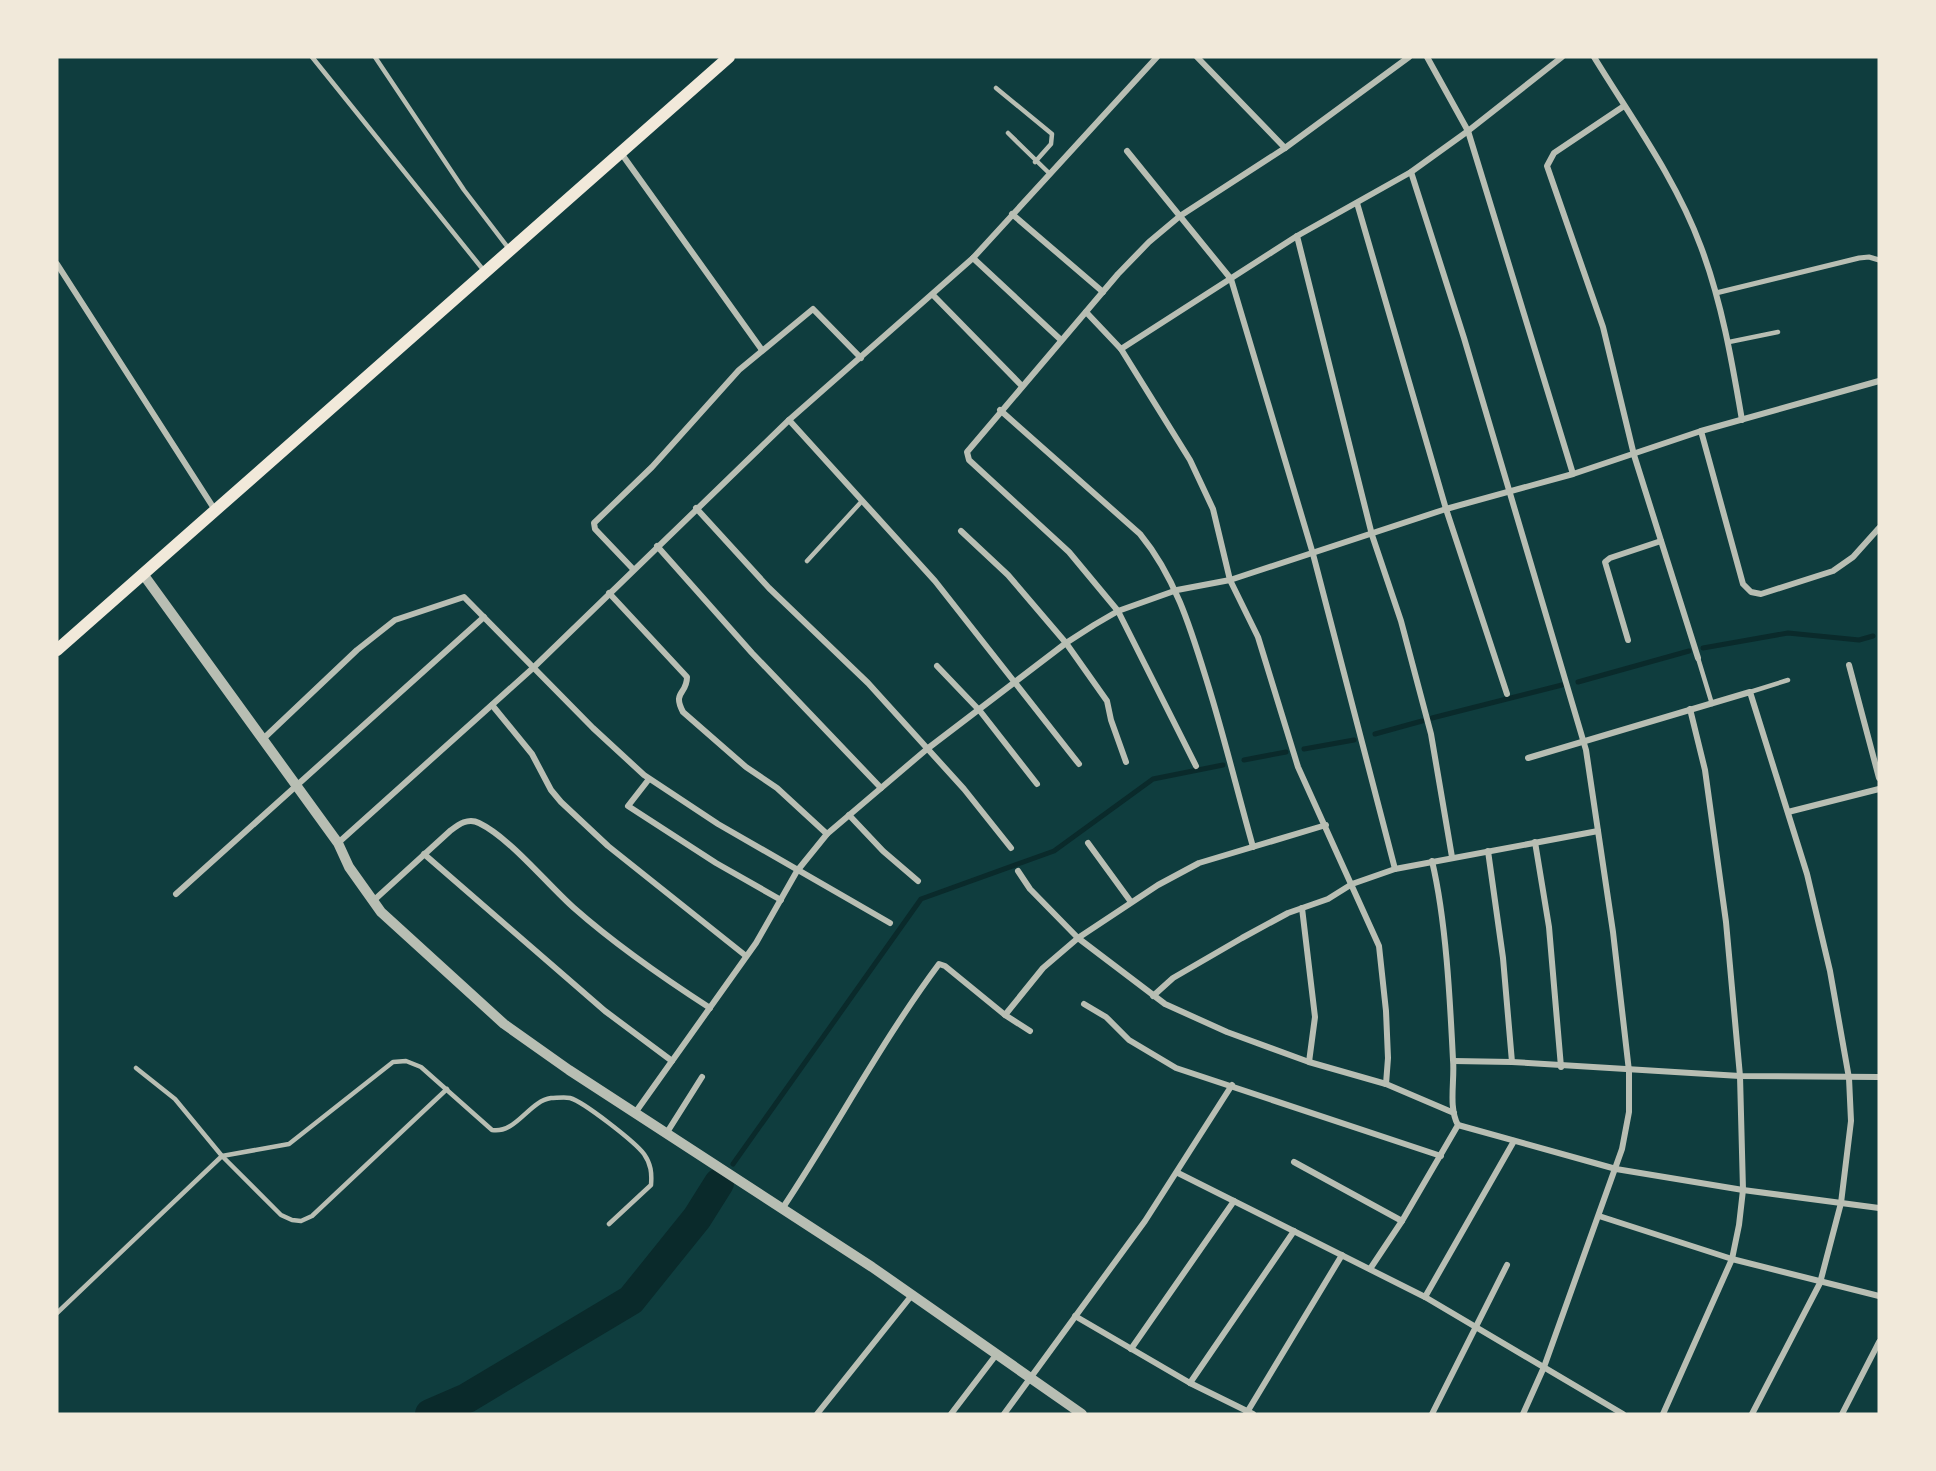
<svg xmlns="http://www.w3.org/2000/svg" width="1936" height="1471" font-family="'PT Sans',sans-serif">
<rect width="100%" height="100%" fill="#0f3d3e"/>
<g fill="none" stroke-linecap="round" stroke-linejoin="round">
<g stroke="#0a2a2b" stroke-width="5">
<path d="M 1703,648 L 1788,633 L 1859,640 L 1873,636"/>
<path d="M 1578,682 L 1689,651"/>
<path d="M 1432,718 L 1562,685"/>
<path d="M 1375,734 L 1422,721"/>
<path d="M 1304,749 L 1354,740"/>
<path d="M 1244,760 L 1286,752"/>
<path d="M 733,1164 L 921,899 L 1054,851 L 1153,779 L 1223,765"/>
</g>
<path stroke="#0a2a2b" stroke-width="30" d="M 430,1414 L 467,1398 L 631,1300 L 697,1218 L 719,1183"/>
<g stroke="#b8beb3" stroke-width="4.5">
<path d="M 312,57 L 485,272"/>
<path d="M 375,57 L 464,190 L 509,249"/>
<path d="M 996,88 L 1052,134 L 1051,144 L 1035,162"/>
<path d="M 1008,133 L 1049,173"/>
<path d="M 1729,342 L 1778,332"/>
<path d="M 807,561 L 862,501"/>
<path d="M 1698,658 L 1712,704"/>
<path d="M 1750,692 L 1788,680"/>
<path d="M 136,1068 L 175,1099 L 222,1156 L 281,1215 L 292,1220 L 301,1221 L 312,1216 L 447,1089"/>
<path d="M 57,1313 L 222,1156 L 289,1144 L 393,1062 L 406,1061 L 421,1067 L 492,1130 C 516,1134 529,1101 551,1098 C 556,1098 565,1097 570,1098 C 584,1102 635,1142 644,1154 C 651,1164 652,1173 651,1185 L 609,1224"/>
</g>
<path stroke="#b8beb3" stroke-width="5" d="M 1716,293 L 1859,258 L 1869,257 L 1879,260"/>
<g stroke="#b8beb3" stroke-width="6">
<path d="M 1197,57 L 1285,148"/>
<path d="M 1427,57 L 1468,131 L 1573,474"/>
<path d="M 1594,57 C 1632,119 1676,179 1701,247 C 1722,303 1732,362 1742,420"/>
<path d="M 1624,106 L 1554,153 L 1547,166 L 1603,327 L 1634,455 L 1698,658"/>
<path d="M 1127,151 L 1231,279 L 1313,554 L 1395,869"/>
<path d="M 621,153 L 762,350"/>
<path d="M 1411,172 L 1464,338 L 1586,750 L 1613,932 L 1629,1071 L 1629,1112 L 1622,1149 L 1544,1367 L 1523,1414"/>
<path d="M 1357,203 L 1446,509 L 1507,694"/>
<path d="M 1012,214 L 1103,292"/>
<path d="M 1297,236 L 1372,535 L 1401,621 L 1431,734 L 1452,857"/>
<path d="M 973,258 L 1061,340"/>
<path d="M 57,264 L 215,510"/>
<path d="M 933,295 L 1022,386"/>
<path d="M 1086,312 L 1121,349 L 1190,460 L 1213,509 L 1230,580 L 1258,637 L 1298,767 L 1379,946 L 1386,1011 L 1388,1058 L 1386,1084"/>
<path d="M 1121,349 L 1297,236 L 1411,172 L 1468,131 L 1562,57"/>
<path d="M 1000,410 L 1140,534 C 1177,579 1192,633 1209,688 C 1225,740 1238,794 1253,847"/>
<path d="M 789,420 L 935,581 L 1079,764"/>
<path d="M 1701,431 L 1743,584 L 1751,592 L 1761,594 L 1833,571 L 1853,557 L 1879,528"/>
<path d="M 696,508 L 769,588 L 868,683 L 964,789 L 1011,848"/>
<path d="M 961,531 L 1008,575 L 1066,643 L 1107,701 L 1111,720 L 1126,762"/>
<path d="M 657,546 L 752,653 L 881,788"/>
<path d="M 633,569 L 595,529 L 594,523 L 652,467 L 739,370 L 813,309 L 861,358"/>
<path d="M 609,593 L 687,677 C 687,695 672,691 683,712 L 746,767 L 777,788 L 827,834"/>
<path d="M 1628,640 L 1605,562 L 1610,558 L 1661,541"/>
<path d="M 1849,665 L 1879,778"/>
<path d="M 937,666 L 980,711 L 1037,784"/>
<path d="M 492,705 L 532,754 L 551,790 L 561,802 L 608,846 L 746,956"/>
<path d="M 262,740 L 357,650 L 395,620 L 464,597 L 593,728 L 644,775 L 718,824 L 890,923"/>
<path d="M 1528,758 L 1750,692 L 1807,874 L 1830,971 L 1849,1078 L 1851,1121 L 1841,1203 L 1820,1283 L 1752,1414"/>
<path d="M 1196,766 L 1118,611 L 1069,552 L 969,460 L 967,452 L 1118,274 L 1149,242 L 1180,216 L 1285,148 L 1409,57"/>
<path d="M 649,779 L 628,806 L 716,863 L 781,900"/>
<path d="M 1788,812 L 1879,789"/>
<path d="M 849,815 L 883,851 L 918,881"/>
<path d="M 1535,842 L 1549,927 L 1561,1067"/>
<path d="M 338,843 L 533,668 L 789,420 L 973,258 L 1157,57"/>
<path d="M 1088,843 L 1131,902"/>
<path d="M 1488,851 L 1503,958 L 1512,1062"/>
<path d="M 424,854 L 605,1011 L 672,1061"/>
<path d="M 1018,871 L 1030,889 L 1078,938 L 1165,1004 L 1227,1032 L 1309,1062 L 1386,1084 L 1454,1113"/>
<path d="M 176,894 L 484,617"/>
<path d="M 372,902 L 450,831 C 458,825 468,817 479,823 C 510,838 547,884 574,908 C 617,946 662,977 710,1008"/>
<path d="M 1302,908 L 1315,1017 L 1309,1062"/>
<path d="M 1153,996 L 1173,978 L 1242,938 L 1288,913 L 1328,899 L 1352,884 L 1395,869 L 1598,831"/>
<path d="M 1084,1004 L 1106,1017 L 1129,1040 L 1176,1068 L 1441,1156"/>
<path d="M 1005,1015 L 1043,968 L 1078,938 L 1158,885 L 1199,863 L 1326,825"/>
<path d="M 1454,1061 L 1512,1062 L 1740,1076 L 1879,1077"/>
<path d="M 635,1113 L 756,943 L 797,871 L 827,834 L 927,749 L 1066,643 L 1094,625 L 1118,611 L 1177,590 L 1230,580 L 1446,509 L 1573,474 L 1701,431 L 1879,381"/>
<path d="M 1458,1125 L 1616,1169 L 1743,1190 L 1879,1208"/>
<path d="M 666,1134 L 702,1077"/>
<path d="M 1294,1162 L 1402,1221"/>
<path d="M 1178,1173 L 1425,1297 L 1623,1414"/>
<path d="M 782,1209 C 836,1128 881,1042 939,964 L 945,966 L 1005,1015 L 1030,1031"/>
<path d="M 1599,1216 L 1732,1259 L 1879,1296"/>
<path d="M 1370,1269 L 1402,1221 L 1458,1125 C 1448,1107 1455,1080 1453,1060 C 1450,999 1446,920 1432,861"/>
<path d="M 1425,1297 L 1514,1141"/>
<path d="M 1075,1316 L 1190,1383 L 1253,1414"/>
<path d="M 1131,1349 L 1234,1201"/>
<path d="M 1190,1383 L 1294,1231"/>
<path d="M 817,1414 L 912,1295"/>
<path d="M 951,1414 L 996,1355"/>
<path d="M 1004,1414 L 1145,1221 L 1232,1085"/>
<path d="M 1246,1414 L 1342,1255"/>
<path d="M 1432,1414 L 1507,1265"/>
<path d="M 1663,1414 L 1732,1259 L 1739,1225 L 1743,1190 L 1740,1076 L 1726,922 L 1705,770 L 1690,709"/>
<path d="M 1842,1414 L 1879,1342"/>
</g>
<path stroke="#b8beb3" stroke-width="10" d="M 143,574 L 338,843 L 349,867 L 381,912 L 504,1024 L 569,1070 L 872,1267 L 1082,1414"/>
<path stroke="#f1e9da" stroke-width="12" d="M 57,650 L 729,57"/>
</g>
<rect width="1936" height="1471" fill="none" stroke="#f1e9da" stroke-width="117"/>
</svg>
